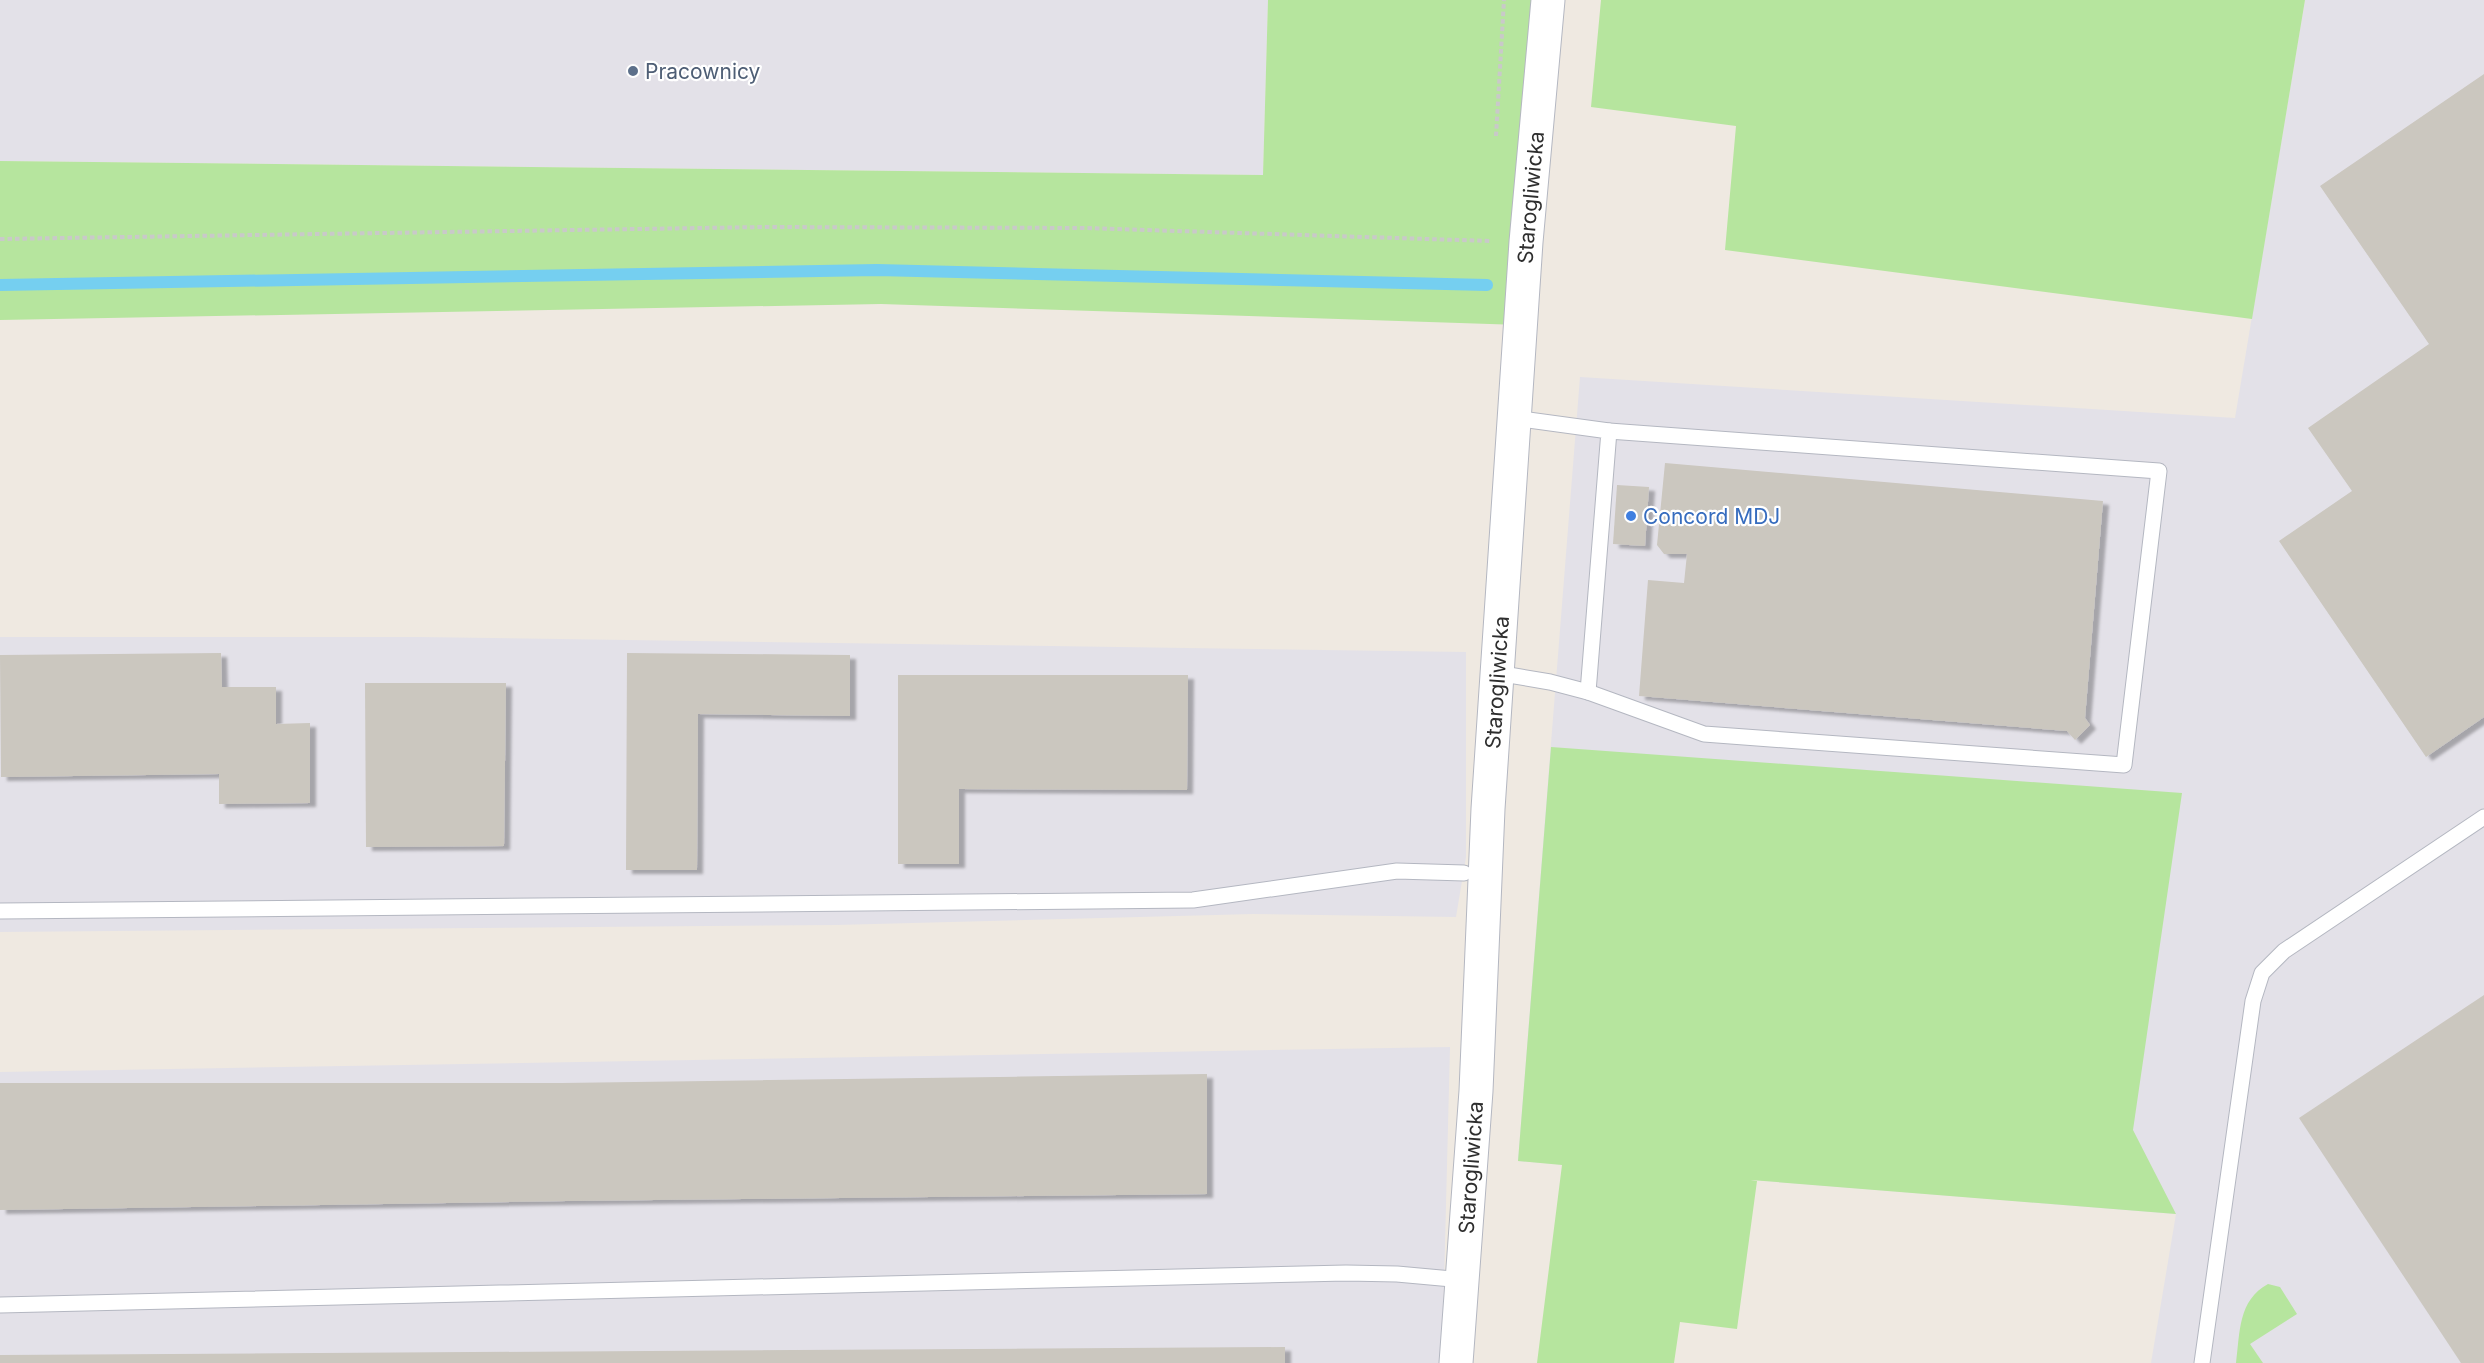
<svg xmlns="http://www.w3.org/2000/svg" width="2484" height="1363" font-family="Inter,sans-serif">
<defs>
<filter id="shadow"><feDropShadow dx="6" dy="4" stdDeviation="1.5" flood-color="#0004"/></filter>
</defs>
<rect width="100%" height="100%" fill="#efe9e1"/>
<g fill="#e3e1e8">
<path d="M 0,0 L 1268,0 L 1263,175 L 0,161 Z"/>
<path d="M 2305,0 L 2484,0 L 2484,1363 L 2151,1363 L 2176,1214 L 1518,1161 L 1580,377 L 2235,418 Z"/>
<path d="M 0,637 L 419,637 L 1466,652 L 1466,857 L 1456,917 L 1253,914 L 836,925 L 0,932 Z"/>
<path d="M 1450,1047 L 1442,1363 L 0,1363 L 0,1072 Z"/>
</g>
<g fill="#b6e59e">
<path d="M 1268,0 L 1548,0 L 1520,325 L 881,304 L 0,320 L 0,161 L 1263,175 Z"/>
<path d="M 1601,0 L 2305,0 L 2252,319 L 1725,250 L 1736,126 L 1591,107 Z"/>
<path d="M 1551,747 L 2182,793 L 2133,1130 L 2176,1214 L 1751,1180 L 1757,1181 L 1737,1329 L 1680,1322 L 1674,1363 L 1537,1363 L 1562,1165 L 1518,1161 Z"/>
<path d="M 2268,1284 L 2280,1287 L 2297,1314 L 2250,1344 L 2263,1363 L 2236,1363 C 2240,1333 2238,1300 2268,1284 Z"/>
</g>
<g fill="none" stroke-linecap="round" stroke-linejoin="round">
<path stroke="#75cff0" stroke-width="12" d="M 0,285 L 877,270 L 1487,285"/>
</g>
<g fill="#cbc7bf" filter="url(#shadow)">
<path d="M 2484,74 L 2484,717 L 2426,757 L 2279,541 L 2352,491 L 2308,428 L 2429,344 L 2320,186 Z"/>
<path d="M 1665,463 L 2103,501 L 2085,718 L 2090,725 L 2075,740 L 2067,731 L 1639,696 L 1648,580 L 1684,583 L 1687,554 L 1664,554 L 1657,545 Z"/>
<path d="M 1617,485 L 1649,487 L 1645,546 L 1613,544 Z"/>
<path d="M 221,653 L 222,687 L 276,687 L 276,724 L 310,723 L 310,803 L 219,804 L 219,774 L 1,777 L 0,655 Z"/>
<path d="M 627,653 L 850,655 L 850,716 L 698,714 L 697,870 L 626,870 Z"/>
<path d="M 898,675 L 1188,675 L 1187,790 L 959,789 L 959,864 L 898,864 Z"/>
<path d="M 365,683 L 506,683 L 504,846 L 366,847 Z"/>
<path d="M 2484,995 L 2484,1363 L 2461,1363 L 2299,1118 Z"/>
<path d="M 1207,1074 L 1207,1194 L 566,1201 L 0,1210 L 0,1083 L 561,1083 Z"/>
<path d="M 1285,1347 L 1285,1363 L 0,1363 L 0,1355 Z"/>
</g>
<g fill="none" stroke-linecap="round" stroke-linejoin="round">
<defs>
<g id="lane">
<path d="M 1497,673 L 1550,682 L 1588,692 L 1609,431 L 1514,418"/>
<path d="M 1588,692 L 1704,734 L 2124,765 L 2159,471 L 1609,431"/>
<path d="M 0,911 L 1193,900 L 1397,871 L 1464,873"/>
<path d="M 0,1305 L 1346,1273 L 1397,1274 L 1463,1280"/>
<path d="M 2202,1363 L 2253,1001 L 2262,973 L 2284,951 L 2484,817"/>
</g>
<g id="secondary">
<path id="s1" d="M 1456,1363 L 1476,1091 L 1488,809 L 1526,242 L 1548,0"/>
</g>
</defs>
<use href="#lane" stroke="#b4b7c1" stroke-width="17"/>
<use href="#secondary" stroke="#b4b7c1" stroke-width="35"/>
<g stroke="#c9c9c9" stroke-width="4" stroke-dasharray="4.5 3" stroke-linecap="butt">
<path d="M 1496,136 L 1504,0"/>
<path d="M 0,239 L 765,227 L 1084,228 L 1490,241"/>
</g>
<use href="#lane" stroke="#fff" stroke-width="15"/>
<use href="#secondary" stroke="#fff" stroke-width="33"/>
</g>
<circle fill="#5c6f8a" stroke="#fff" stroke-width="2" cx="633" cy="71" r="6"/>
<circle fill="#3f7fe0" stroke="#fff" stroke-width="2" cx="1631" cy="516" r="6"/>
<g text-anchor="middle" dominant-baseline="central" stroke-width="4.5" stroke-linejoin="round" paint-order="stroke">
<g font-size="21" fill="#4e5e75" stroke="#fff" text-anchor="start">
<text x="645" y="71">Pracownicy</text>
</g>
<g font-size="21" fill="#2e2e2e" stroke="#fff">
<text stroke="none"><textPath href="#s1" startOffset="1168">Starogliwicka</textPath></text>
<text stroke="none"><textPath href="#s1" startOffset="682">Starogliwicka</textPath></text>
<text stroke="none"><textPath href="#s1" startOffset="196">Starogliwicka</textPath></text>
</g>
<g font-size="21" fill="#366cbe" stroke="#fff" text-anchor="start">
<text x="1643" y="516">Concord MDJ</text>
</g>
</g>
</svg>
